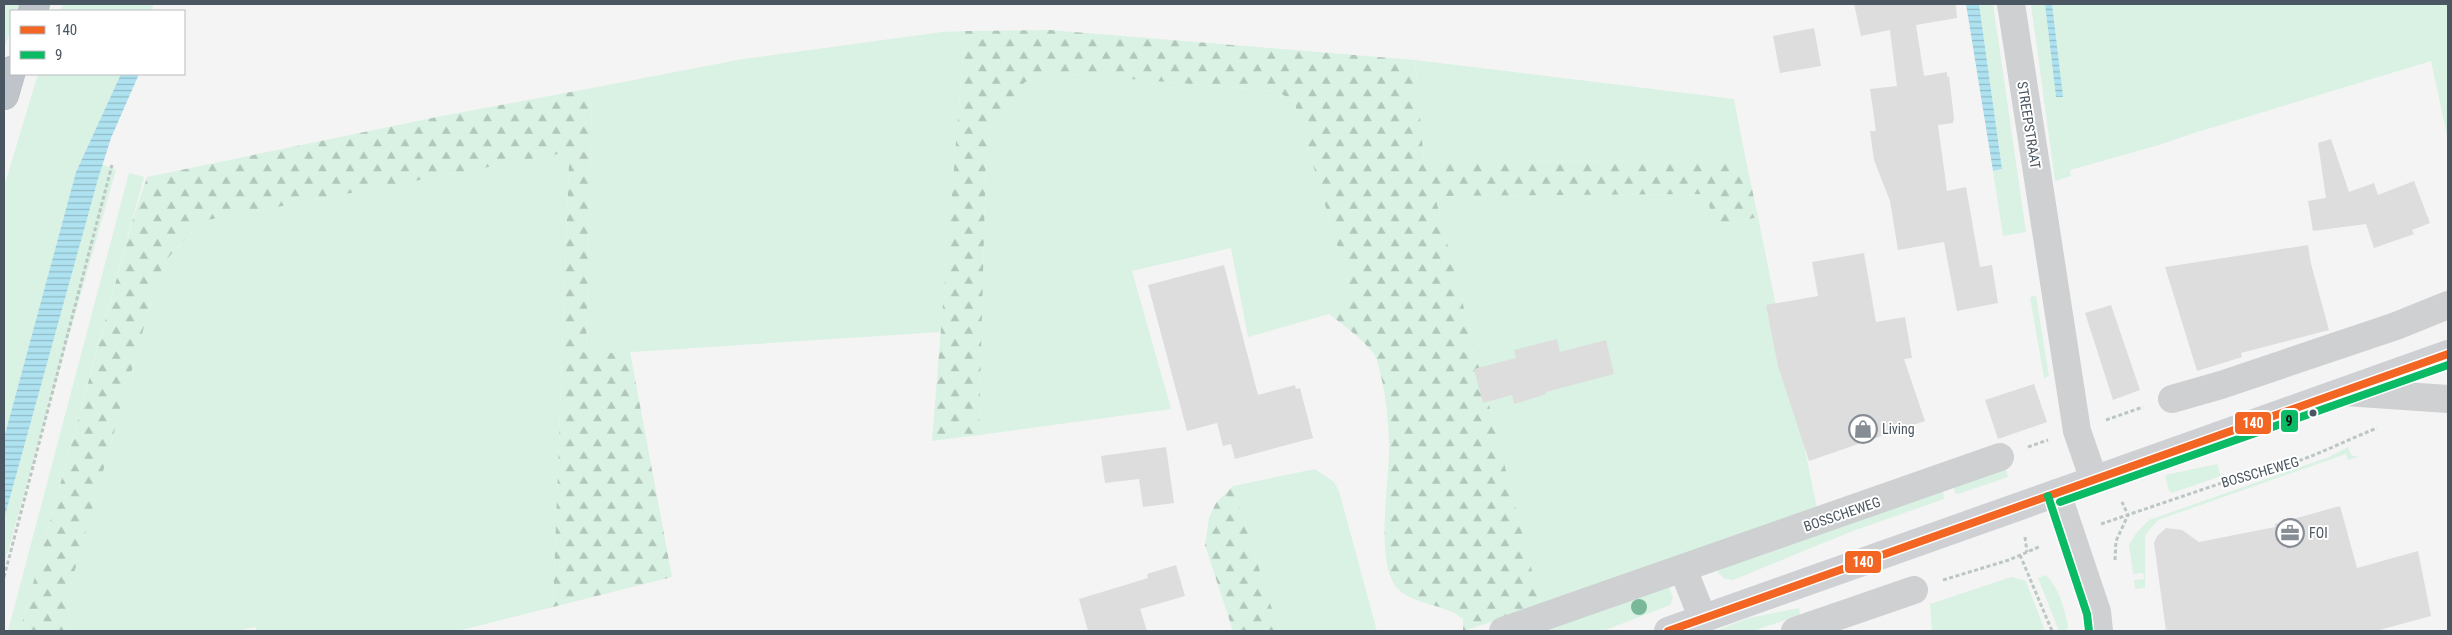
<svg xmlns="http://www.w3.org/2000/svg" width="2452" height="635" font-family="'Roboto Condensed',sans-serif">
<defs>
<pattern id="forest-firs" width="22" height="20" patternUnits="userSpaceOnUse" patternTransform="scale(1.25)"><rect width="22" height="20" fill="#d9f2e3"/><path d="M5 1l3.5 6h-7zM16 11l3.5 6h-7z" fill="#b2c7bb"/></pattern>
<pattern id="water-rules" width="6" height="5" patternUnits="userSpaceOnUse" patternTransform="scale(1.25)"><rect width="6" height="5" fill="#aee2f0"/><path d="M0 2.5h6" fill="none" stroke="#90bac6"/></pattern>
</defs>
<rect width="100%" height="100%" fill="#f4f4f4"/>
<g fill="#d9f2e3">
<path d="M 4,4 L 20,4 L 18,11 L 11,11 L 11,29 L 4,50 Z"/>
<path d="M 63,4 L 154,4 L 151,11 L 60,11 Z"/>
<path d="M 1979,4 L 1993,4 L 2026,232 L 2003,236 L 1993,171 L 2002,169 Z"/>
<path d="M 2031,4 L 2045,4 L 2056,97 L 2062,97 L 2052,4 L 2448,4 L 2448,140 L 2431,61 L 2194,133 L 2159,145 L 2070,170 L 2071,176 L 2055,181 Z"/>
<path d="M 965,31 L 941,332 L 586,355 L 592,88 L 743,59 L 942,32 Z"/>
<path d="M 1415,60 L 1734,99 L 1746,161 L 1424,162 Z"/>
<path d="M 1058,73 L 1276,91 L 1294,101 L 1353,298 L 1329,314 L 1248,337 L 1231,248 L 1132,271 L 1171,409 L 979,435 L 986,155 L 993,123 L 1025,82 Z"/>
<path d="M 38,74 L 121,74 L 76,172 L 4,438 L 4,187 Z"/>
<path d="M 558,154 L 567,156 L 569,162 L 553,607 L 458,631 L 257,631 L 255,627 L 237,631 L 71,631 L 67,598 L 154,292 L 165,261 L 202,221 Z"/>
<path d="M 102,164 L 116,170 L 4,565 L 4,519 Z"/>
<path d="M 129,173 L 144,177 L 20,631 L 8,631 Z"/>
<path d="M 1706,194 L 1715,227 L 1758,217 L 1818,514 L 1541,606 L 1435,196 Z"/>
<path d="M 2036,296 L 2049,376 L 2044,378 L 2030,297 Z"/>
<path d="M 2348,447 L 2352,456 L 2360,456 L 2348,460 L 2346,454 L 2158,520 L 2145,535 L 2145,588 L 2135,589 L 2134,580 L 2144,579 L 2143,573 L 2133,574 L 2129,545 L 2137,532 L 2149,520 L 2329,457 Z"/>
<path d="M 2005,464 L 2008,477 L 1958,494 L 1955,493 L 1954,487 Z"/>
<path d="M 2217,464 L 2221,476 L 2172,493 L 2169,491 L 2165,475 Z"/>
<path d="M 1315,469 L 1334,482 L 1339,491 L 1377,631 L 1279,631 L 1233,486 Z"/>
<path d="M 1943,491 L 1944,499 L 1850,532 L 1733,580 L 1725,579 L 1718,573 L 1718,570 Z"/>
<path d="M 2046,575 C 2060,590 2064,607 2068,627 L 2066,631 L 2059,631 L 2038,578 Z"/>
<path d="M 2011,577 L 2026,581 L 2045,631 L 1932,631 L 1930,604 Z"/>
<path d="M 1669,587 L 1673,598 L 1670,605 L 1603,631 L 1539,631 Z"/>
<path d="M 1799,608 L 1800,615 L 1753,631 L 1715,631 L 1749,618 Z"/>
</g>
<g fill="url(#forest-firs)">
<path d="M 1050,30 L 1415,60 L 1424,162 L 1746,161 L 1758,217 L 1715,227 L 1706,194 L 1435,196 L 1541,606 L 1463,631 L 1463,619 C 1445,603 1415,606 1398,589 C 1373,564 1391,474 1389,440 C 1388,418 1386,397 1381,376 C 1379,369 1378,360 1374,354 C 1362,338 1344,326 1329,314 L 1353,298 L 1294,101 L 1276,91 L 1058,73 L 1025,82 L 993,123 L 986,155 L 979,435 L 932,441 L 965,31 Z"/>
<path d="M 592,88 L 586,354 L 630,352 L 672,577 L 553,607 L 569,162 L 567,156 L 558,154 L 202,221 L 165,261 L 154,292 L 67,598 L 71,631 L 20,631 L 133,219 L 147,177 L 442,116 Z"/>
<path d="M 1233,486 L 1279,631 L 1233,631 L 1205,545 L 1209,518 L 1216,503 Z"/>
</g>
<g fill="url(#water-rules)">
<path d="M 1966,4 L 1979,4 L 2002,169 L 1993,171 Z"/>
<path d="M 2045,4 L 2052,4 L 2063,97 L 2056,97 Z"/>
<path d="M 121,74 L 139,74 L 111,138 L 98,179 L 4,519 L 4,438 L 76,172 Z"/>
</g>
<g fill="#ddddde">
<path d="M 1854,4 L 1956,4 L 1957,18 L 1916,25 L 1924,76 L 1947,72 L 1947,77 L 1949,76 L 1954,118 L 1953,123 L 1938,125 L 1947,191 L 1966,187 L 1980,267 L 1992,265 L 1998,303 L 1957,311 L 1944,242 L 1898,250 L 1890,201 L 1874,160 L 1870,131 L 1876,131 L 1870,89 L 1897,86 L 1890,30 L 1861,36 Z"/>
<path d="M 1814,28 L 1821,66 L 1780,73 L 1773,36 Z"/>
<path d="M 2331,139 L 2349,192 L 2374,183 L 2378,195 L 2414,181 L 2430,223 L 2412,230 L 2414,234 L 2374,248 L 2366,224 L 2313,231 L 2308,201 L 2326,198 L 2318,143 Z"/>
<path d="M 2308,245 L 2311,264 L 2329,330 L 2241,353 L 2242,357 L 2197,371 L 2165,267 Z"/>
<path d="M 1864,253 L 1876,322 L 1905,317 L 1912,358 L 1904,359 L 1925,421 L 1809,461 L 1778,366 L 1766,305 L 1818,296 L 1812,262 Z"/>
<path d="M 1224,265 L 1258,395 L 1295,385 L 1296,389 L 1300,388 L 1313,438 L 1235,459 L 1231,444 L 1223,446 L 1217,423 L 1187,431 L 1148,285 Z"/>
<path d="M 2111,305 L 2140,390 L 2113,400 L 2085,313 Z"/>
<path d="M 1557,339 L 1560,352 L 1606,340 L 1614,374 L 1546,392 L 1546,394 L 1514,404 L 1512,395 L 1483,403 L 1474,369 L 1516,358 L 1514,350 Z"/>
<path d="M 2034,384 L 2047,422 L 1998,439 L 1985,400 Z"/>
<path d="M 1166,447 L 1174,503 L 1143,507 L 1139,479 L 1105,483 L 1101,456 Z"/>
<path d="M 2340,506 L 2357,568 L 2418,551 L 2431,616 L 2376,631 L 2166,631 L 2154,543 L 2157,536 L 2166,528 L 2182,530 L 2199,542 L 2275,527 L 2275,524 Z"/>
<path d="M 1176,565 L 1185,596 L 1140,609 L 1147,631 L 1088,631 L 1079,599 L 1148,578 L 1147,574 Z"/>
</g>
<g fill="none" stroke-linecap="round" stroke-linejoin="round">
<defs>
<g id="motorway">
<path d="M 33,11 L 35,4"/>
<path d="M 4,95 L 11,71"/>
</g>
</defs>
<use href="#motorway" stroke="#b9bec3" stroke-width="30"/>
<g stroke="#bcc7c4" stroke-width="3" stroke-dasharray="4 2.5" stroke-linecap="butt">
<path d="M 2106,420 L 2143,407"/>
<path d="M 2028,447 L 2048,440"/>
<path d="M 2101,524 L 2251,473 C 2301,465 2332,446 2377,428"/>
<path d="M 2025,537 L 2027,552"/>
<path d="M 2020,555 L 2052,631"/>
<path d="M 2115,560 L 2116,541 L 2128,515 L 2122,502"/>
<path d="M 4,577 L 112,165"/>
<path d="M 1943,580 L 2009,560 L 2041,546"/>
</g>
<g stroke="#ced0d2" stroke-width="28">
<path d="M 2011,4 L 2077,431 L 2094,480"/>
<path d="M 2345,392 L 2448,399"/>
<path d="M 2172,399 L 2221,385 L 2396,326 L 2448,305"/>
<path d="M 2057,493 L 2097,612 L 2099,631"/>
<path d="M 1683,569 L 1703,619"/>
<path d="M 1503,631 L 2000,457"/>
<path d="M 1795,631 L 1914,590"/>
</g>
<path stroke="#ced0d4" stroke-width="28" d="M 1668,631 L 2448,354"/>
<use href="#motorway" stroke="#bec4c9" stroke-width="28"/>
<defs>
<path id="bus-1" d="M 1668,631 L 2448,354"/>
<g id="bus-2">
<path d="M 2048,496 L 2087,614 L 2089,631"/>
<path d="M 2060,502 L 2448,365"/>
</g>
</defs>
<use href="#bus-1" stroke="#fff" stroke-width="11"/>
<use href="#bus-2" stroke="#fff" stroke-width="11"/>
<use href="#bus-1" stroke="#f26522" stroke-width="8"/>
<use href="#bus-2" stroke="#0bba65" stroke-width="8"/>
</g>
<circle fill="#7ab899" cx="1639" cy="607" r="8"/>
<defs>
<symbol id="shop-ring" viewBox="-11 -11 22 22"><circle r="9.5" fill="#fff" stroke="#868d94" stroke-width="1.5"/><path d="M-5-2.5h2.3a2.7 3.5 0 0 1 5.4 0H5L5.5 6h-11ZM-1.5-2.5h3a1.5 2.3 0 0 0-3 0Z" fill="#868d94"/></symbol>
<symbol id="office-ring" viewBox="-11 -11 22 22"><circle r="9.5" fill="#fff" stroke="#868d94" stroke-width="1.5"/><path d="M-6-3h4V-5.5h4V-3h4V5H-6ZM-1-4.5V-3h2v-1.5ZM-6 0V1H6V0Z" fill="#868d94"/></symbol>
</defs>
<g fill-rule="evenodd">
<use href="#shop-ring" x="1847" y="413" width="32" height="32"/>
<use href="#office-ring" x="2274" y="517" width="32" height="32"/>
</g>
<circle fill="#4a5661" stroke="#fff" stroke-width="2" cx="2313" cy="413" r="4.5"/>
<g text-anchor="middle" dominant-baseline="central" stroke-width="4" stroke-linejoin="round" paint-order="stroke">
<g font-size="14" fill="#4a5661" stroke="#fff">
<text transform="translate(2029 125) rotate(81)">STREEPSTRAAT</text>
<text transform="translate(2260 472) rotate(-16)">BOSSCHEWEG</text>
<text transform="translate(1842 514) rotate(-19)">BOSSCHEWEG</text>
</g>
<g font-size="14" fill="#4a5661" stroke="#fff" text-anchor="start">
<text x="1882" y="429">Living</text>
<text x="2309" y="533">FOI</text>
</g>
</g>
<g stroke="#fff" stroke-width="2">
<rect x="2280" y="409" width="19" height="24" rx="5" fill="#0bba65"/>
<rect x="2234" y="411" width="38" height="24" rx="5" fill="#f26522"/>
<rect x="1844" y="550" width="38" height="24" rx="5" fill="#f26522"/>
</g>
<g font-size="14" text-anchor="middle" font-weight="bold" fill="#fff">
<text x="2253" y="428">140</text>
<text x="1863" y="567">140</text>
</g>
<g font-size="14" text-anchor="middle" font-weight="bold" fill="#111">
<text x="2289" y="426">9</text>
</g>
<rect width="2452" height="635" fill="none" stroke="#4a5661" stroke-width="10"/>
<rect x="10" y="10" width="175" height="65" fill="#ffffff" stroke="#b7bbc0"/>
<rect x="20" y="26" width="25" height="8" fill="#f26522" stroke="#b7bbc0"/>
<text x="55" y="35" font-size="15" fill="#4a5661">140</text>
<rect x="20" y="51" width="25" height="8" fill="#0bba65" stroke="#b7bbc0"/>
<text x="55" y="60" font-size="15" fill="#4a5661">9</text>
</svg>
